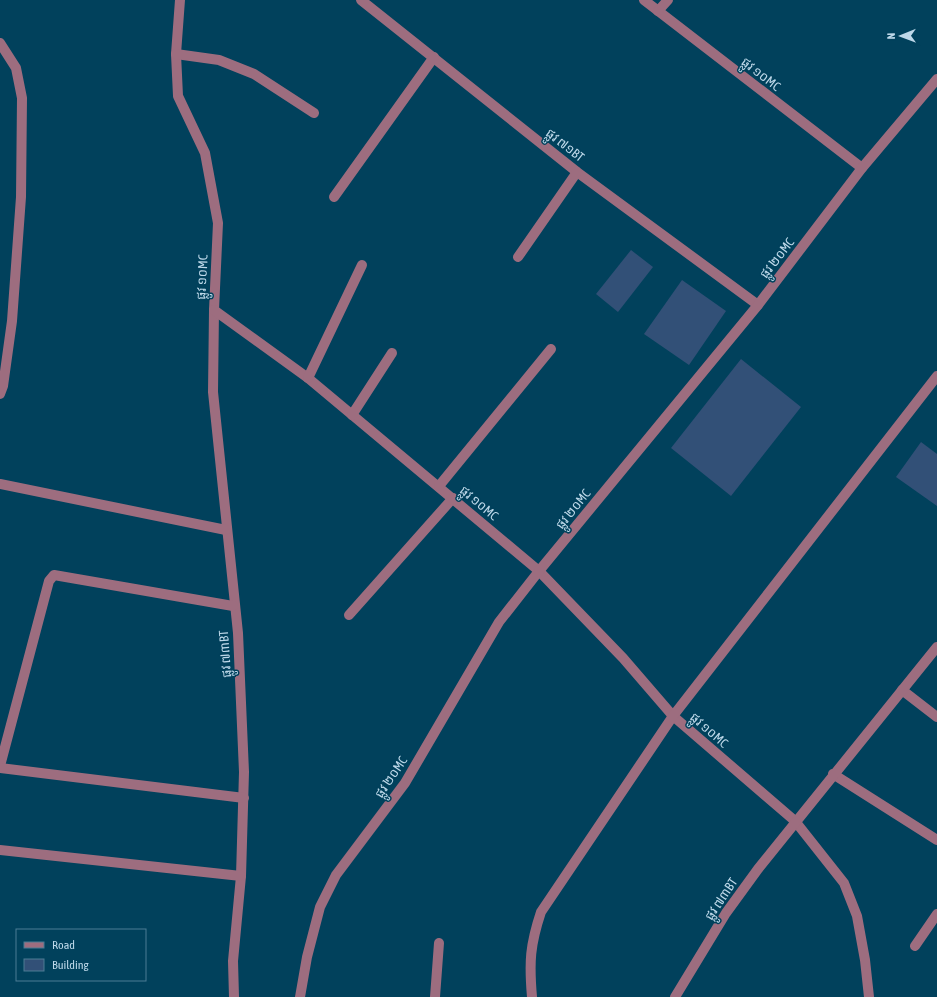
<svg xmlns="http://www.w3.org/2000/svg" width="937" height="997" font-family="'Asap Condensed','Noto Sans Khmer',sans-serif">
<rect width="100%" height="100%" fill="#01415c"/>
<g fill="#325077">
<path d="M 631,250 L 653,267 L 618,312 L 596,294 Z"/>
<path d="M 682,280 L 726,311 L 689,365 L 644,334 Z"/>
<path d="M 741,359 L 801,407 L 731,496 L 671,448 Z"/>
<path d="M 921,442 L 937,454 L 937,506 L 896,477 Z"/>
</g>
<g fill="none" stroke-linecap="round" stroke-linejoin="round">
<g stroke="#9d6d7f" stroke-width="10">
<path d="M 180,0 L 176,54 L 178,96 L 205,153 L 218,223 L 214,310 L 213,392 L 238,633 L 244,772 L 241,876 L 233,961 L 234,997"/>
<path d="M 361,0 L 577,172 L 758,305"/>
<path d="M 644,0 L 862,168"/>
<path d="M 658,11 L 668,0"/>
<path d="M 0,43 L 16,68 L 22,98 L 21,197 L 12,321 L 3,386 L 0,394"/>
<path d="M 176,54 L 219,60 L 254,74 L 314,113"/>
<path d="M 334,197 L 434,57"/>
<path d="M 518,257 L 577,172"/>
<path d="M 214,310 L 308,378 L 539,571 L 623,658 L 673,716 L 795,821 L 844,883 L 857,916 L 865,960 L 869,997"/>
<path d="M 308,378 L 362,265"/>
<path d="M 352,415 L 392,353"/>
<path d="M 0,484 L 226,530"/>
<path d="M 439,486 L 551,349"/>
<path d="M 349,615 L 453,498"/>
<path d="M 902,690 L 937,717"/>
<path d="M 0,766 L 49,581 L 54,575 L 233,606"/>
<path d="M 0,768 L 244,798"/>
<path d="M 833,774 L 937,840"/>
<path d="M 0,850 L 241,876"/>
<path d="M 915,946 L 937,914"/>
<path d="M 300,997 L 307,957 L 320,907 L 336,875 L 405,783 L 499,622 L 539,571 L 758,305 L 862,168 L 937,79"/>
<path d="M 435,997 L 439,943"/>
<path d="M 532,997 C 529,962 530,945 541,912 L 673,716 L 937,376"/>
<path d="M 675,997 L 726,913 L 758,869 L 937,647"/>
</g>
</g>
<g text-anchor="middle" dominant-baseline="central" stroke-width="3" stroke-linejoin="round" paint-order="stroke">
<g font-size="13" fill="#bdd8e9" stroke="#01415c">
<text transform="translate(761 74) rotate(38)">ផ្លូវ ១០MC</text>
<text transform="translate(565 145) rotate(38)">ផ្លូវ ៧១BT</text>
<text transform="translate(777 258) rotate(-52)">ផ្លូវ ២០MC</text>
<text transform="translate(202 277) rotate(-87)">ផ្លូវ ១០MC</text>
<text transform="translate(479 503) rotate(40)">ផ្លូវ ១០MC</text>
<text transform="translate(573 509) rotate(-51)">ផ្លូវ ២០MC</text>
<text transform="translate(225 654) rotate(-94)">ផ្លូវ ៧៣BT</text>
<text transform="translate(709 730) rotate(41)">ផ្លូវ ១០MC</text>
<text transform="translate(391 777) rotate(-56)">ផ្លូវ ២០MC</text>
<text transform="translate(721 899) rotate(-56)">ផ្លូវ ៧៣BT</text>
</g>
</g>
<rect x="16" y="929" width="130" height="52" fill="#01415c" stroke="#4c7d94"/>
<rect x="24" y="942" width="20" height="6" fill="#9d6d7f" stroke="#4c7d94"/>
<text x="52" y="949" font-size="12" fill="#bdd8e9">Road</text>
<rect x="24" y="959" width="20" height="12" fill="#325077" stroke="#4c7d94"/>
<text x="52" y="969" font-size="12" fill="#bdd8e9">Building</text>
<g transform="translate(901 36) rotate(269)" stroke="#01415c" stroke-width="3" paint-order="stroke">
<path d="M0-3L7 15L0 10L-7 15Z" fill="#bdd8e9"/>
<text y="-6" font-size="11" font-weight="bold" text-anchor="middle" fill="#bdd8e9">N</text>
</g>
</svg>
